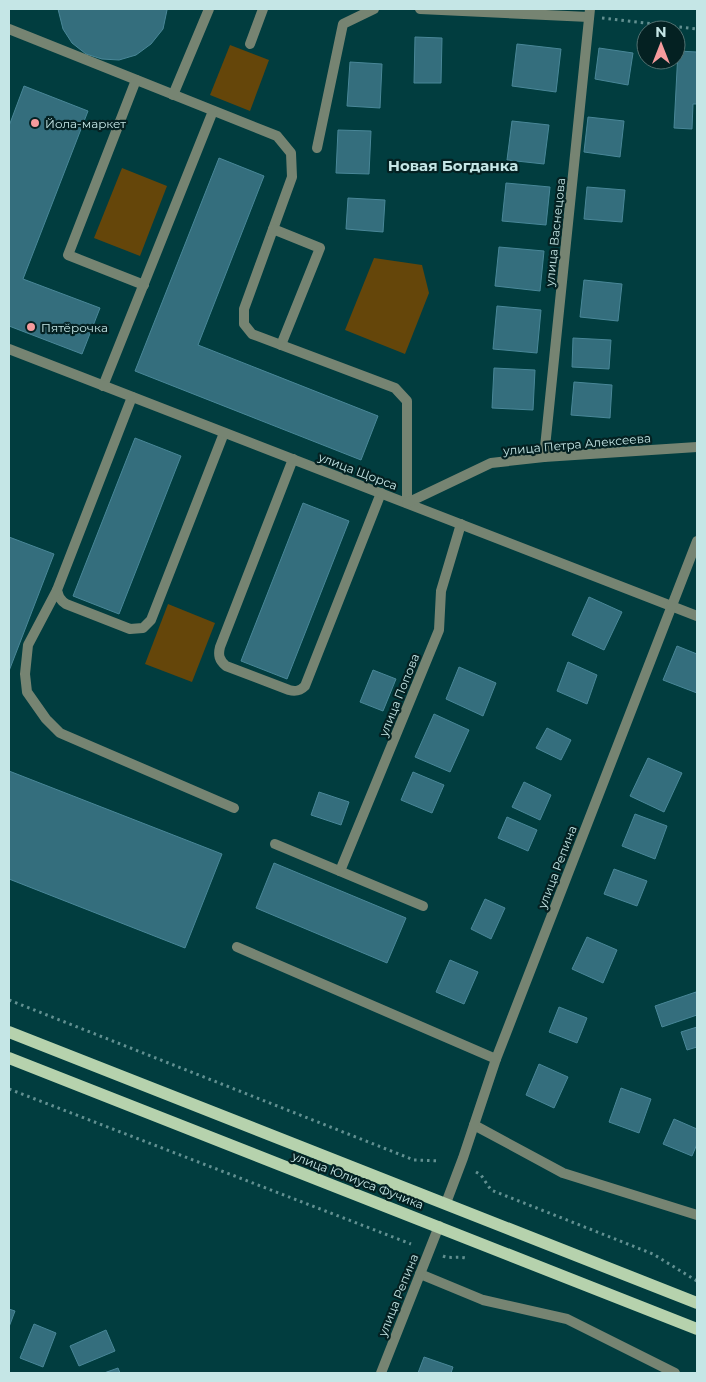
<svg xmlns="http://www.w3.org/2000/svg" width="706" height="1382" font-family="Montserrat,sans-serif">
<rect width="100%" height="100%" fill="#013d3f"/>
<g fill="#65460a">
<path d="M 230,45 L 269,60 L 250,111 L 210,95 Z"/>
<path d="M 122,168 L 167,186 L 140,256 L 94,238 Z"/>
<path d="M 374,258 L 422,265 L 429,293 L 405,354 L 345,330 Z"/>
<path d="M 168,604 L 215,623 L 192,682 L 145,664 Z"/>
</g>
<g fill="#346e7d" stroke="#498798">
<path d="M 58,9 L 167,9 L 167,10 L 163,29 L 151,44 L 136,55 L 119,60 L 102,59 L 86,54 L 72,43 L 63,29 Z"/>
<path d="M 415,37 L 442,38 L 441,83 L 414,83 Z"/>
<path d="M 517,44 L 561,49 L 556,92 L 512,86 Z"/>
<path d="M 599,48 L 633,53 L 628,85 L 595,79 Z"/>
<path d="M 678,51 L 697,52 L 697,104 L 693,104 L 692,129 L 674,128 Z"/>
<path d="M 350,62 L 382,64 L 380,108 L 347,106 Z"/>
<path d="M 24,86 L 88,111 L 23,279 L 100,308 L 82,354 L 9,326 L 9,126 Z"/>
<path d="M 588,117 L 624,121 L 620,157 L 584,152 Z"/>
<path d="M 512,121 L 549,125 L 544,164 L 507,160 Z"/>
<path d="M 338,130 L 371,131 L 369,174 L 336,173 Z"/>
<path d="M 219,158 L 264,176 L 198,345 L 378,416 L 361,460 L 135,371 Z"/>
<path d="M 506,183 L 550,187 L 546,225 L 502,221 Z"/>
<path d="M 587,187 L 625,190 L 622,222 L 584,219 Z"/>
<path d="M 348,198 L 385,200 L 383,232 L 346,229 Z"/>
<path d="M 499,247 L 544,251 L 540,291 L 495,286 Z"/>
<path d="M 584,280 L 622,284 L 618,321 L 580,317 Z"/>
<path d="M 497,306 L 541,310 L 537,353 L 493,349 Z"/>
<path d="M 573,338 L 611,340 L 609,369 L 572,367 Z"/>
<path d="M 494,368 L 535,370 L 533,410 L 492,408 Z"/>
<path d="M 574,382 L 612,385 L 610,418 L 571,415 Z"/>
<path d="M 135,438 L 181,456 L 119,614 L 73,596 Z"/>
<path d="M 303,503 L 349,521 L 287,679 L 241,661 Z"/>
<path d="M 9,537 L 54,554 L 9,671 Z"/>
<path d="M 589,597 L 622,612 L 604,650 L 572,635 Z"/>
<path d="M 677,646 L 697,654 L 697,693 L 663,680 Z"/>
<path d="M 568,662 L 597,675 L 587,704 L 557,691 Z"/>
<path d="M 459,667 L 496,683 L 483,716 L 446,699 Z"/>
<path d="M 373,670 L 396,679 L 383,711 L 360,702 Z"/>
<path d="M 434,714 L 469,730 L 450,772 L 415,757 Z"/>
<path d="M 547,728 L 571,740 L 561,760 L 536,748 Z"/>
<path d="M 648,758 L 682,773 L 664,812 L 630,796 Z"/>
<path d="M 9,771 L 222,854 L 185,948 L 9,879 Z"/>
<path d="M 413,772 L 444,785 L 432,813 L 401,800 Z"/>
<path d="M 524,782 L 551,795 L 540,820 L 512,807 Z"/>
<path d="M 319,792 L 349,802 L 341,825 L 311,815 Z"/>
<path d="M 635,814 L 667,826 L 655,859 L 622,846 Z"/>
<path d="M 507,817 L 537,830 L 528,851 L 498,838 Z"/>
<path d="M 274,863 L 406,918 L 387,963 L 256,908 Z"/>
<path d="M 614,869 L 647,881 L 637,906 L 604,894 Z"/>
<path d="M 485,899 L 505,908 L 491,939 L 471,929 Z"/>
<path d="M 587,937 L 617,950 L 603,983 L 572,969 Z"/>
<path d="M 450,960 L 478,972 L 464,1004 L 436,992 Z"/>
<path d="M 696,992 L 697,997 L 697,1015 L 662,1027 L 655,1006 Z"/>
<path d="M 559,1007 L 587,1018 L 577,1043 L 549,1032 Z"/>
<path d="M 697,1027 L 697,1047 L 687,1050 L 681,1032 Z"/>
<path d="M 539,1064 L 568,1077 L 554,1108 L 526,1095 Z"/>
<path d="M 621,1088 L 651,1099 L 639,1133 L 609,1122 Z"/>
<path d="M 674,1119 L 697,1129 L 697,1144 L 692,1156 L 663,1144 Z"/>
<path d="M 9,1309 L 15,1311 L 9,1327 Z"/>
<path d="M 34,1324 L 56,1333 L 43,1367 L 20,1358 Z"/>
<path d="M 106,1330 L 115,1351 L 79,1366 L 70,1346 Z"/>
<path d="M 424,1357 L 453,1367 L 451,1373 L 418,1373 Z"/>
<path d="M 118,1368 L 120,1373 L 104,1373 Z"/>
</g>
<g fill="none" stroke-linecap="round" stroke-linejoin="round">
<g stroke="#629091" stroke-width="3" stroke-dasharray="2.5 4" stroke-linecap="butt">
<path d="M 602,18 L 697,29"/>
<path d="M 9,1000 L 414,1160 L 440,1161"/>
<path d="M 9,1089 L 411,1244"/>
<path d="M 476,1172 L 481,1175 L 491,1190 L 653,1254 L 697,1281"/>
<path d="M 443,1256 C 450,1259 458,1256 466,1258"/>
</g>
<g stroke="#768472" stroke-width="10">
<path d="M 420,9 L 589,17"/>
<path d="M 9,29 L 277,136 L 291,153 L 292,177 L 244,309 L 244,324 L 252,334 L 395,388 L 407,401 L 407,503"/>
<path d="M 250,44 L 263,9"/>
<path d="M 136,80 L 68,255 L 144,285"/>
<path d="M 173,95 L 209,9"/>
<path d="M 317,148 L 343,24 L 374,9"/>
<path d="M 273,229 L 320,248 L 281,345"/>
<path d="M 103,386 L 213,111"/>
<path d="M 132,397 L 57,590 C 59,597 60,600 66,604 L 130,629 L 143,628 L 151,620 L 224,433"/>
<path d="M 293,459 L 220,647 C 218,655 219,660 226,666 L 289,690 C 296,692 300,691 305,686 L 381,493"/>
<path d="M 57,590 L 28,645 L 25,674 L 27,692 L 46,719 L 60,733 L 234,808"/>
<path d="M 275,844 L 423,906"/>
<path d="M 340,871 L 439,630 L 441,591 L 461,524"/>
<path d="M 237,947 L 496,1059"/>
<path d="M 474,1125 L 563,1173 L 697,1215"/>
<path d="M 420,1274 L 483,1300 L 567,1319 L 675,1373"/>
</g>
<g stroke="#768472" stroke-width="10">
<path d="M 9,349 L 697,616"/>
<path d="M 544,457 L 590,9"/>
<path d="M 407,503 L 491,463 L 544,457 L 697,447"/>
<path d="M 446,1203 L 463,1158 L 496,1059 L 697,541"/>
<path d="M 381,1373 L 439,1226"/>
</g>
<g stroke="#b6d2ad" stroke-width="12">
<path d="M 9,1032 L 697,1303"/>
<path d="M 9,1058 L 697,1329"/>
</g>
</g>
<g fill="#f59b9d" stroke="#042122" stroke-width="2">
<circle cx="35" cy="123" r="5"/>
<circle cx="31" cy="327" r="5"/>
</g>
<g text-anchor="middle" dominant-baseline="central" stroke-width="4.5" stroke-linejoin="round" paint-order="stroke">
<g font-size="12" fill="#c5e6e6" stroke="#042122" text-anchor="start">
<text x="45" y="123">Йола-маркет</text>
<text x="41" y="327">Пятёрочка</text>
</g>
<g font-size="12" fill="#c5e6e6" stroke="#042122">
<text transform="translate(555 232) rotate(-84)">улица Васнецова</text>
<text transform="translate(577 444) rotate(-5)">улица Петра Алексеева</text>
<text transform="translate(358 471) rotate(21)">улица Щорса</text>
<text transform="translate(399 695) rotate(-68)">улица Попова</text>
<text transform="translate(557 867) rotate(-69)">улица Репина</text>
<text transform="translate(358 1180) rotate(21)">улица Юлиуса Фучика</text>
<text transform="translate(398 1295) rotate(-68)">улица Репина</text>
</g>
<g font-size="15" font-weight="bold" fill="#c5e6e6" stroke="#042122">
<text x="453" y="165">Новая Богданка</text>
</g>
</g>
<rect width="706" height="1382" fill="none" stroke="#c5e6e6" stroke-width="20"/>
<g transform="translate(661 45)"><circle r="24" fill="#042122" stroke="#517070"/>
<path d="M0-4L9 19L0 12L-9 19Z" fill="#f59b9d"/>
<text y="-8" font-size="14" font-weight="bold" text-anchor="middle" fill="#c5e6e6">N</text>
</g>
</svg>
